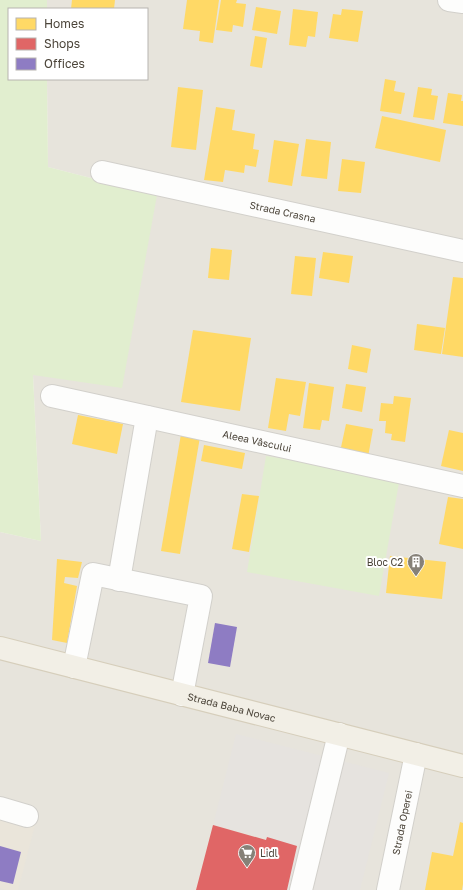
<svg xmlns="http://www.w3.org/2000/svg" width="463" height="890" font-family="'Golos Text',sans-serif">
<rect width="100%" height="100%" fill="#f4f2ee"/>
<path fill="#e7e4dc" d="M 47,0 L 463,0 L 463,890 L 0,890 L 0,532 L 41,541 L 33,375 L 157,195 L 48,167 L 47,79 L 147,79 L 147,9 L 47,9 Z"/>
<path fill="#eae5da" d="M 0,816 L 35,825 L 18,890 L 6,890 L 0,888 Z"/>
<g fill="#e1eecf">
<path d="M 0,0 L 47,0 L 47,9 L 9,9 L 9,79 L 47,79 L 48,167 L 157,195 L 122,388 L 33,375 L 41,541 L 0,532 Z"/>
<path d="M 266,456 L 400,477 L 379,596 L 247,572 Z"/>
</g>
<path fill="#e6e3df" d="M 236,734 L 389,773 L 360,890 L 286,890 L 297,846 L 213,825 Z"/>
<g fill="#ffd966">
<path d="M 72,0 L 115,0 L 114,9 L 71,9 Z"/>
<path d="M 187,0 L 219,0 L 213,43 L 199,41 L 200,31 L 183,29 Z"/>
<path d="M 221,0 L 237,0 L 236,3 L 246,4 L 243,27 L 233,25 L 232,32 L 216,30 Z"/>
<path d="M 256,7 L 281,11 L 277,34 L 252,30 Z"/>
<path d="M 293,9 L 318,12 L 315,37 L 308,36 L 306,47 L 289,45 Z"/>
<path d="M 342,9 L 363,11 L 358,42 L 329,38 L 333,14 L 341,15 Z"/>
<path d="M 255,36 L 267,38 L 262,68 L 250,66 Z"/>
<path d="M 385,79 L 396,81 L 394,91 L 405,93 L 401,114 L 380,111 Z"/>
<path d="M 178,87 L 203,90 L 196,150 L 171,147 Z"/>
<path d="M 418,87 L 432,89 L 431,95 L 438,96 L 434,120 L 413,117 Z"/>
<path d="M 448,93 L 462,95 L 461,101 L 463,101 L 463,126 L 443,123 Z"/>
<path d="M 216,107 L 235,110 L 232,130 L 255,134 L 253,149 L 259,150 L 256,167 L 245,165 L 244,173 L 225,170 L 223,182 L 204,180 Z"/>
<path d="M 382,116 L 446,130 L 440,162 L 375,148 Z"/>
<path d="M 306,139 L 331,142 L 327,179 L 301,176 Z"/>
<path d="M 274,140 L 299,144 L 292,186 L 268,182 Z"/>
<path d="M 342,159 L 365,162 L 361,193 L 338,191 Z"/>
<path d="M 211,248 L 232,250 L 229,280 L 208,278 Z"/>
<path d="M 323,252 L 353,256 L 349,283 L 319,278 Z"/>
<path d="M 295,256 L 316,258 L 312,296 L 291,294 Z"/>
<path d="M 453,277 L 463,278 L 463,357 L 442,354 Z"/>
<path d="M 417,324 L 445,328 L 441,354 L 414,350 Z"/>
<path d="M 193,330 L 251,338 L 240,411 L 181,402 Z"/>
<path d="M 352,345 L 371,349 L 367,373 L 348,369 Z"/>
<path d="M 276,378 L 306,382 L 300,416 L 289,414 L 286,431 L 268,428 Z"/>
<path d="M 309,383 L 334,387 L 329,421 L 322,420 L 320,430 L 303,428 Z"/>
<path d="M 346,384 L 366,387 L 362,412 L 342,408 Z"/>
<path d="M 394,396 L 411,398 L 405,442 L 391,440 L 392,434 L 385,433 L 386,421 L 379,421 L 381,403 L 393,404 Z"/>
<path d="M 78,415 L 123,424 L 117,454 L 72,444 Z"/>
<path d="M 346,424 L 373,429 L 368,457 L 340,452 Z"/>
<path d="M 449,430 L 463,433 L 463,471 L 441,466 Z"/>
<path d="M 181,434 L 200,437 L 180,554 L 161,551 Z"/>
<path d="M 204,445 L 245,453 L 242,469 L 201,461 Z"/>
<path d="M 242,494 L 259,496 L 249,552 L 232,549 Z"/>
<path d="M 448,497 L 463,499 L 463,549 L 439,544 Z"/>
<path d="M 390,556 L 446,562 L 442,599 L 386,593 Z"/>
<path d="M 57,559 L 82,562 L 78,578 L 65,577 L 64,583 L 77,586 L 67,643 L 52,640 Z"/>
<path d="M 460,822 L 463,823 L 463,884 L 462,890 L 425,890 L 432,852 L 453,856 Z"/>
</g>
<path fill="#e06666" d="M 213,825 L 266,840 L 267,837 L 297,846 L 287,890 L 196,890 Z"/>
<g fill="#8e7cc3">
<path d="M 215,623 L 237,627 L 230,667 L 208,663 Z"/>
<path d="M 0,846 L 21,852 L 13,884 L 0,881 Z"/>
</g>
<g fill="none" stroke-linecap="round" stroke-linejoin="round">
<defs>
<g id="minor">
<path d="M 449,0 L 463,2"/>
<path id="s1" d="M 102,172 L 463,251"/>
<path id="s2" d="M 52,396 L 463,486"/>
<path d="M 119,580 L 147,417"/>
<path d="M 74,667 L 93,574 L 201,596 L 182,695"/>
<path d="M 0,808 L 27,816"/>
<path d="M 301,890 L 339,734"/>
<path id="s3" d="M 388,890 L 416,754"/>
</g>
<g id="major">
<path id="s4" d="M 0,648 L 463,766"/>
</g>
</defs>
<use href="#minor" stroke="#d2d0cb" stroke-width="24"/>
<use href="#major" stroke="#d6cebb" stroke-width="24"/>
<use href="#minor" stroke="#fdfdfc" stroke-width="22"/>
<use href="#major" stroke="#f2efe6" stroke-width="22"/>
</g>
<defs>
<symbol id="building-pin" viewBox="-11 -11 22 30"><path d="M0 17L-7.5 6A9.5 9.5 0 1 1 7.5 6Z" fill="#868178" stroke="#fff"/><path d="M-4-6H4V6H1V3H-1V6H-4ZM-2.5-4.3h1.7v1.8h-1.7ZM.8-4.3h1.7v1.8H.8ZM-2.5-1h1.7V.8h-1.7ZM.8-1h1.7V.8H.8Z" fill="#fff"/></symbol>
<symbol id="supermarket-pin" viewBox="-11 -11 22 30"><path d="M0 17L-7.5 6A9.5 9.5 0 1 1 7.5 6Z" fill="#868178" stroke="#fff"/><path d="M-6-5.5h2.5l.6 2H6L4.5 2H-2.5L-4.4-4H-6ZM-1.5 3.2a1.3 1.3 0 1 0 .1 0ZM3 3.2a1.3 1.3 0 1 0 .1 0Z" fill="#fff"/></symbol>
</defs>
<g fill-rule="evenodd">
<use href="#building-pin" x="406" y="552" width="20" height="27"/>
<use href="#supermarket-pin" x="237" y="843" width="20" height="27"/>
</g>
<g text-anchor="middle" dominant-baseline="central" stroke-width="4" stroke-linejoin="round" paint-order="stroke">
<g font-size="10" fill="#4b4439" stroke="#fff">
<text stroke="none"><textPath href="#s1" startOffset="185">Strada Crasna</textPath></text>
<text stroke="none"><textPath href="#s2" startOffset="210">Aleea Vâscului</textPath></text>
<text stroke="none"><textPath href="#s4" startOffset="239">Strada Baba Novac</textPath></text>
<text stroke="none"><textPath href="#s3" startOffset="69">Strada Operei</textPath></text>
</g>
<g font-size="10" fill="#4b4439" stroke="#fff" text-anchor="end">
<text x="403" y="562">Bloc C2</text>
<text x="260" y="853" text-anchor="start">Lidl</text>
</g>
</g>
<rect x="8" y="8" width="140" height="72" fill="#ffffff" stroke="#b7b4b0"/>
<rect x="16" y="18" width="20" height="12" fill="#ffd966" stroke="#b7b4b0"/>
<text x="44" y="28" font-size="12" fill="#4b4439">Homes</text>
<rect x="16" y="38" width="20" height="12" fill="#e06666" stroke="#b7b4b0"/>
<text x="44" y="48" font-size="12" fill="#4b4439">Shops</text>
<rect x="16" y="58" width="20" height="12" fill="#8e7cc3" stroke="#b7b4b0"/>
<text x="44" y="68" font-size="12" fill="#4b4439">Offices</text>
</svg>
